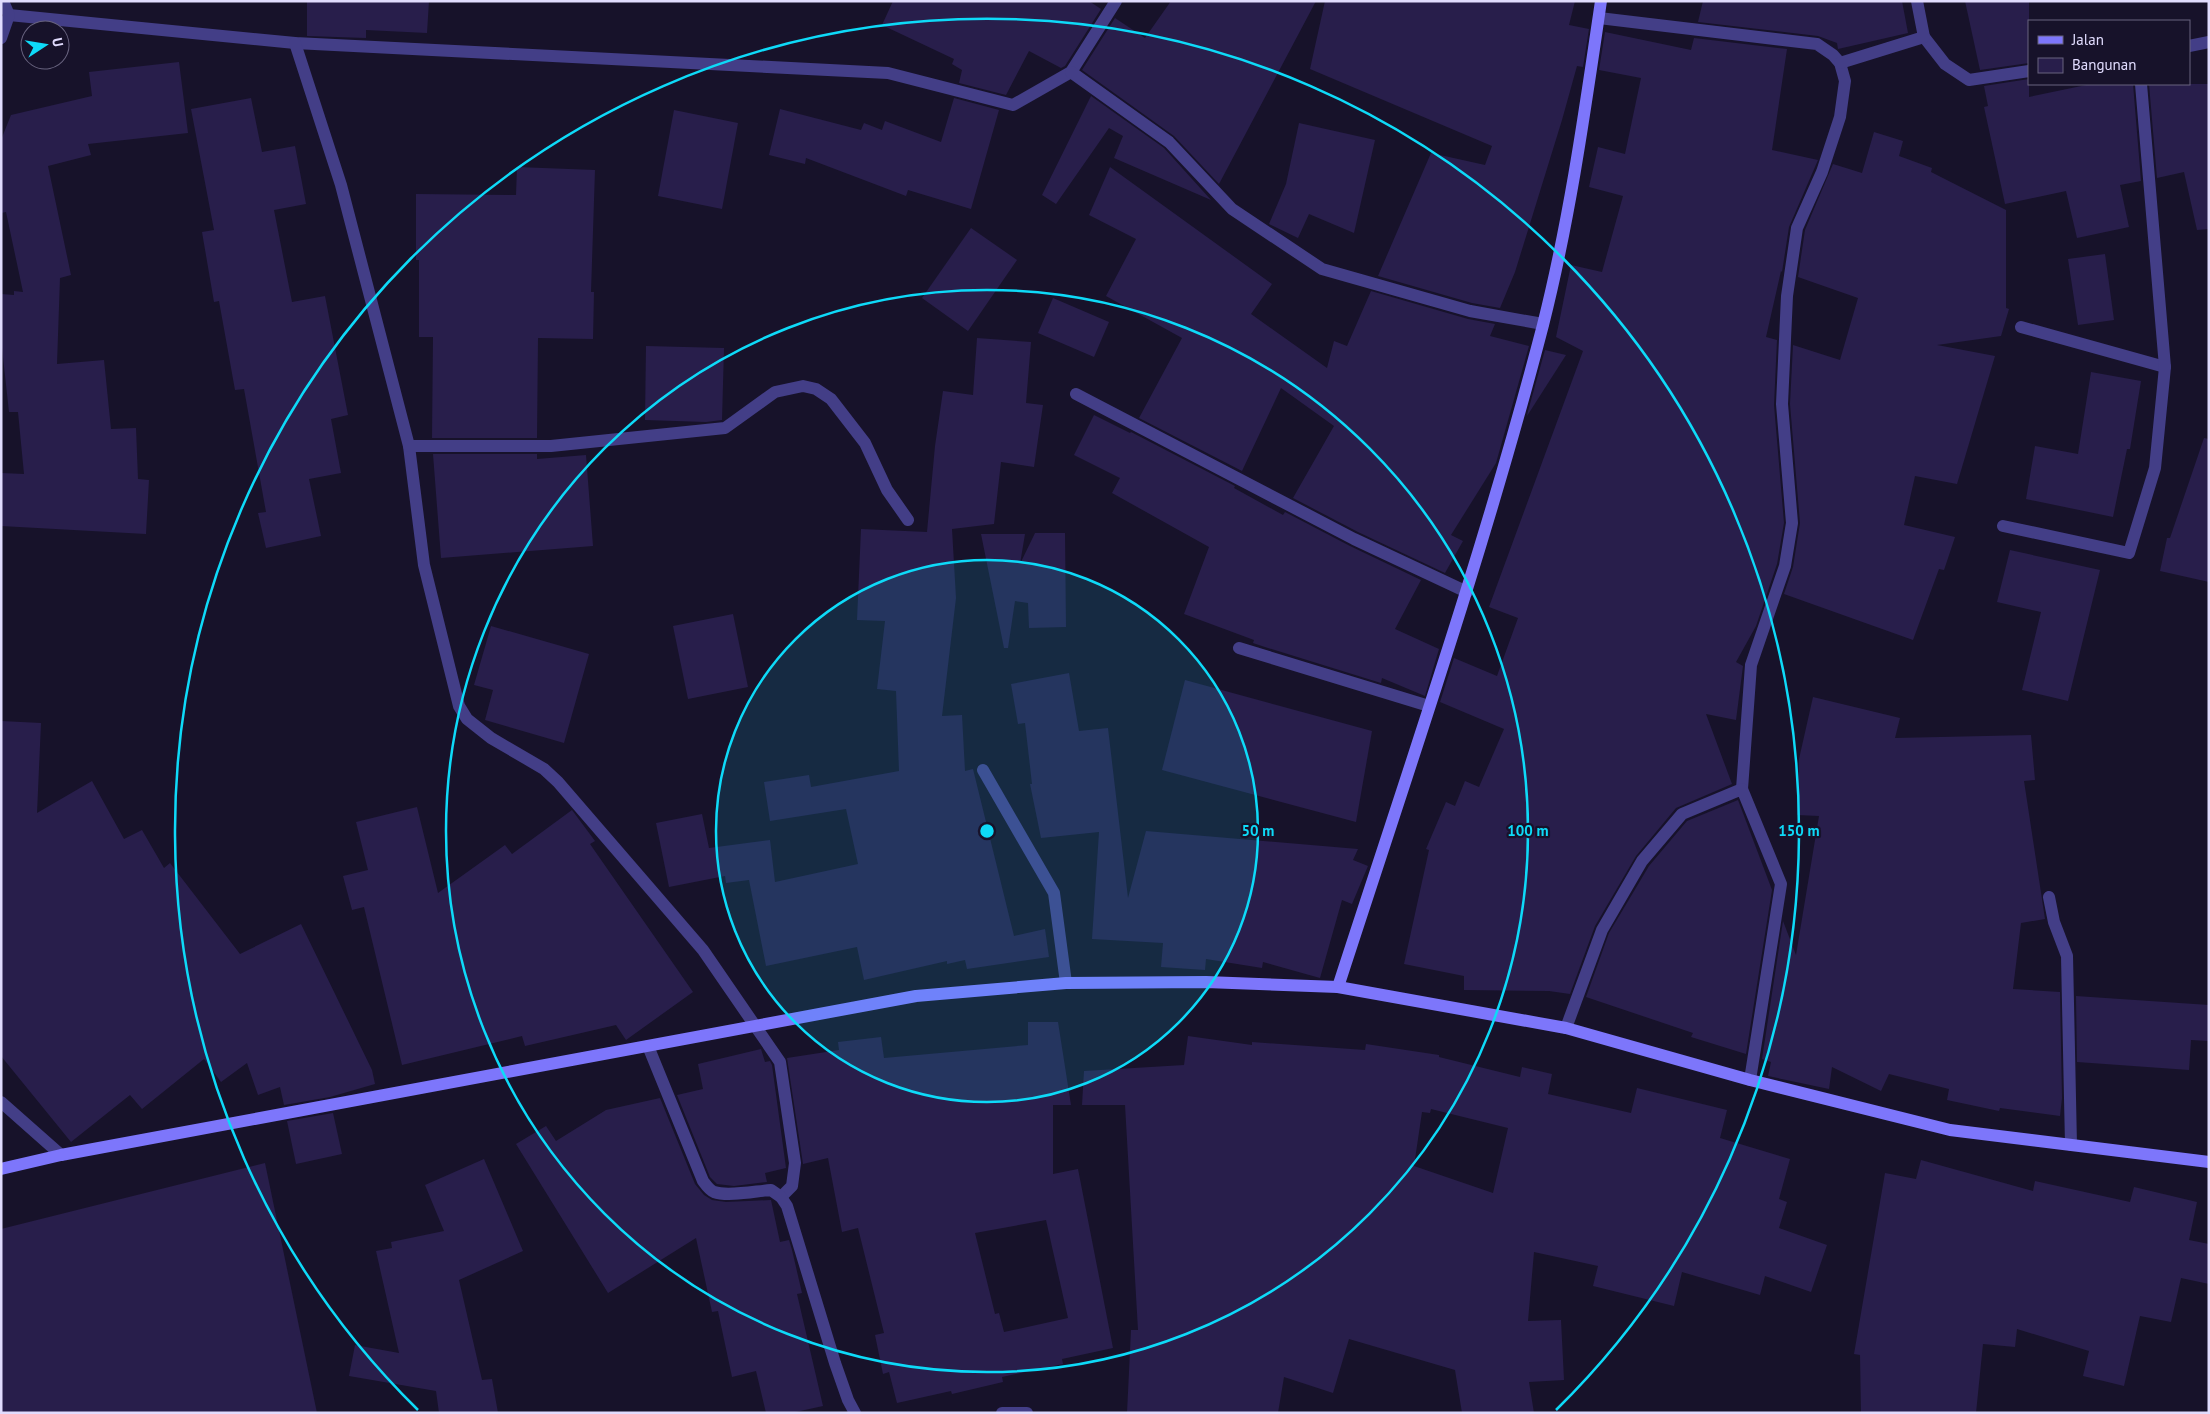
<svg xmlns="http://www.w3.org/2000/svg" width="2210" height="1414" font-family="'PT Sans',sans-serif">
<rect width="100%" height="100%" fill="#17122a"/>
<g fill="#281e4b" fill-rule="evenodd">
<path d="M 307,1 L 429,1 L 427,33 L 366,30 L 366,38 L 307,36 Z"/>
<path d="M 893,1 L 1089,1 L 1101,9 L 1065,66 L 1061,68 L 1029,51 L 1006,95 L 959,83 L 962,70 L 952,64 L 954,59 L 882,25 Z"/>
<path d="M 1171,1 L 1316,1 L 1219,184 L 1174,136 L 1082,70 L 1115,18 L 1145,38 Z"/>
<path d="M 1325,1 L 1575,1 L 1569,25 L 1589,29 L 1583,67 L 1577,66 L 1562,120 L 1515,272 L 1500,308 L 1472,303 L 1378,276 L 1431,153 L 1485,165 L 1492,146 L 1310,69 Z"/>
<path d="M 1703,1 L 1902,1 L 1908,33 L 1838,49 L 1837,43 L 1818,36 L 1698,22 Z"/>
<path d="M 1965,1 L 2029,1 L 2029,63 L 1980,70 Z"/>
<path d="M 1605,32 L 1691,50 L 1694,38 L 1787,49 L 1772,150 L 1818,160 L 1789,227 L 1782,272 L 1781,271 L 1766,337 L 1777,340 L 1774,405 L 1784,523 L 1777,564 L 1756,626 L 1736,662 L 1743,666 L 1736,720 L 1706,714 L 1732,784 L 1676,808 L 1636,856 L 1595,926 L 1570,994 L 1549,991 L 1464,990 L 1464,976 L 1404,964 L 1429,850 L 1426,849 L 1446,802 L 1455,806 L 1465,781 L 1479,787 L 1504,729 L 1440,702 L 1454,658 L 1497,676 L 1518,618 L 1489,607 L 1583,351 L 1556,337 L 1571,265 L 1602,272 L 1623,196 L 1589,187 L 1598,147 L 1625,154 L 1641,78 L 1599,70 Z"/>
<path d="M 179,62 L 188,133 L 88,144 L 91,155 L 48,166 L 71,275 L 60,278 L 57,364 L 104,360 L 111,429 L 136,428 L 138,479 L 149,480 L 146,534 L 1,526 L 1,473 L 24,474 L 18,412 L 9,412 L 1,339 L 1,294 L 14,295 L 14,291 L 23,292 L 6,212 L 1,213 L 1,140 L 11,115 L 92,96 L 89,72 Z"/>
<path d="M 2029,79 L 2029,97 L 2091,84 L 2133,84 L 2141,181 L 2120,185 L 2129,227 L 2077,238 L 2066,191 L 2005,204 L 1984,107 L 1988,106 L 1984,86 Z"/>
<path d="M 2149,84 L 2209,84 L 2209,229 L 2197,230 L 2184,172 L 2157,178 Z"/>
<path d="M 1091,96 L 1164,148 L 1211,200 L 1114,158 L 1123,136 L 1109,128 L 1056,204 L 1042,195 Z"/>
<path d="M 251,98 L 262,152 L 295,146 L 306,204 L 274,210 L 292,302 L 325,296 L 348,415 L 331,419 L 341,473 L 309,479 L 321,536 L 266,548 L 258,513 L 266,512 L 244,389 L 235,390 L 219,301 L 214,302 L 202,232 L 214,230 L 191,109 Z"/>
<path d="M 954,98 L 999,110 L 971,209 L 908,190 L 906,196 L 806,158 L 805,164 L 769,155 L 780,109 L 861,130 L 864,123 L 882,130 L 885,121 L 941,142 Z"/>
<path d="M 674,110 L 738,123 L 722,209 L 658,196 Z"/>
<path d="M 1299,123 L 1375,140 L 1354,233 L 1309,214 L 1298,238 L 1269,224 L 1286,184 Z"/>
<path d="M 1874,132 L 1903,141 L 1899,156 L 1932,168 L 1931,172 L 2006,210 L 2006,308 L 2009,309 L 2001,336 L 1937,345 L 1995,356 L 1957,484 L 1915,476 L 1904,525 L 1955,537 L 1944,570 L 1939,569 L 1913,640 L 1784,594 L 1793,567 L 1800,523 L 1790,404 L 1793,345 L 1840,360 L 1858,298 L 1798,277 L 1805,230 L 1833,164 L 1862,173 Z"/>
<path d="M 517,167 L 595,170 L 591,292 L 594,292 L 593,339 L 538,338 L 537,438 L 432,438 L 433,337 L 419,337 L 419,260 L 416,260 L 416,194 L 516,195 Z"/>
<path d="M 1110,167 L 1272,284 L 1251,314 L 1327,368 L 1334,341 L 1347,346 L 1371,291 L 1468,319 L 1495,324 L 1490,336 L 1529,346 L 1496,463 L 1451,535 L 1463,541 L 1445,573 L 1358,532 L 1293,498 L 1334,426 L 1281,388 L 1242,471 L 1139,418 L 1182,338 L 1106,296 L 1136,239 L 1089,215 Z"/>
<path d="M 971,228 L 1017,260 L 968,331 L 922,298 Z"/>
<path d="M 2105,254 L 2114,320 L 2078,325 L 2068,259 Z"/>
<path d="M 1053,298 L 1109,322 L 1094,357 L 1038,333 Z"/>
<path d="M 977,338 L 1031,342 L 1026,403 L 1043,405 L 1034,467 L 1001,462 L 994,524 L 952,529 L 956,598 L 942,716 L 962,715 L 965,771 L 973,769 L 1014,936 L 1045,929 L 1049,957 L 967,969 L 965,960 L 947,964 L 947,961 L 864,980 L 857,947 L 766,966 L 749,880 L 726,883 L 725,876 L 669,887 L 656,823 L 702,814 L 709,848 L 770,840 L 775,882 L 858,864 L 846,809 L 770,821 L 764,782 L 809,775 L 811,787 L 899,771 L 896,691 L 877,689 L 885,621 L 857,620 L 861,529 L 927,532 L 935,446 L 943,391 L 973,395 Z"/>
<path d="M 646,346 L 724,348 L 722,420 L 706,422 L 645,420 Z"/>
<path d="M 1545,350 L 1566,355 L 1527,416 L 1528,411 Z"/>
<path d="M 2091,372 L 2141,381 L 2130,449 L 2127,449 L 2113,517 L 2026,499 L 2035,446 L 2078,454 Z"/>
<path d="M 1094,415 L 1130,433 L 1131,432 L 1235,486 L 1234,488 L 1283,515 L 1285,512 L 1350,546 L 1421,580 L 1395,629 L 1439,649 L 1425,696 L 1382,678 L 1381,683 L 1268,648 L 1253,643 L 1254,640 L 1184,614 L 1209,547 L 1112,493 L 1120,478 L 1074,455 Z"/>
<path d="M 2204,438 L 2209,439 L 2209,582 L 2160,571 L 2167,538 L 2170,538 Z"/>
<path d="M 433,454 L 537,454 L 537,459 L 586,455 L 593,546 L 441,558 Z"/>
<path d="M 1035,533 L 1065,533 L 1066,627 L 1029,628 L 1028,603 L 1015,601 L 1008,648 L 1004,648 L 981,534 L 1025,534 L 1020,564 Z"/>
<path d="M 2010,550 L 2100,570 L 2068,701 L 2022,690 L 2041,612 L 1997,602 Z"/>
<path d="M 733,614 L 748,687 L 688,699 L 673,626 Z"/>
<path d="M 491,626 L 589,654 L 564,743 L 485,720 L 493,690 L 474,685 Z"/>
<path d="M 1069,673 L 1079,731 L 1108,728 L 1128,898 L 1146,831 L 1358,849 L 1353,860 L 1368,866 L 1352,904 L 1342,900 L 1320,978 L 1263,962 L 1262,968 L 1206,959 L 1205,970 L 1161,967 L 1163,943 L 1092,939 L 1099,832 L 1041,838 L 1030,784 L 1032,784 L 1025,723 L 1018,724 L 1011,684 Z"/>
<path d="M 1185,680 L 1372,731 L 1356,822 L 1162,770 Z"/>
<path d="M 1813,697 L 1900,718 L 1895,738 L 2031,735 L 2035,780 L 2024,781 L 2045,919 L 2021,923 L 2013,989 L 2060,992 L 2062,1098 L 2060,1116 L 2000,1108 L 1999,1111 L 1947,1100 L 1949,1089 L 1889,1074 L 1881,1091 L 1832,1067 L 1829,1089 L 1768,1076 L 1771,1062 L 1762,1059 L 1783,921 L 1796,955 L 1819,816 L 1797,815 L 1799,759 Z"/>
<path d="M 1,721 L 41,723 L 37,813 L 92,781 L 124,839 L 142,830 L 164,868 L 170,863 L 240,954 L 301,924 L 372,1070 L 375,1084 L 330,1097 L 284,1105 L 280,1087 L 258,1095 L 247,1063 L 221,1082 L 204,1059 L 142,1109 L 130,1095 L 71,1142 L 1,1056 Z"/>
<path d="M 1738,800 L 1772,890 L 1746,1054 L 1691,1037 L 1693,1033 L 1586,997 L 1609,933 L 1649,866 L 1687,821 Z"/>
<path d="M 417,807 L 438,893 L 505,845 L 512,854 L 572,810 L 595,841 L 590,844 L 693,992 L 626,1040 L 616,1025 L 525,1046 L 522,1036 L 402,1065 L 364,907 L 352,910 L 343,876 L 368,870 L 356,822 Z"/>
<path d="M 2076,996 L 2209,1005 L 2209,1041 L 2191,1040 L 2189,1070 L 2077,1062 Z"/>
<path d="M 1028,1022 L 1058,1022 L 1071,1105 L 1053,1105 L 1053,1174 L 1078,1169 L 1113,1348 L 1062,1359 L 1063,1364 L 1002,1377 L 1003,1382 L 952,1394 L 951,1391 L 897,1403 L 889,1372 L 883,1374 L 875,1335 L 884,1333 L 858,1228 L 842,1232 L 828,1158 L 803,1164 L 787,1058 L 839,1050 L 838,1042 L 881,1037 L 884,1058 L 1028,1045 ZM 1046,1220 L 1068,1318 L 1004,1332 L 999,1313 L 995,1314 L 975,1233 Z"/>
<path d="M 1188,1036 L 1252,1045 L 1252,1042 L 1365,1050 L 1366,1044 L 1439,1055 L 1439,1057 L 1520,1077 L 1522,1067 L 1552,1074 L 1548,1094 L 1631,1113 L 1637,1088 L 1727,1110 L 1720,1138 L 1790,1159 L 1779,1199 L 1787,1202 L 1779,1228 L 1827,1245 L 1811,1292 L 1765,1276 L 1760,1295 L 1682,1272 L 1674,1306 L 1593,1286 L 1598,1266 L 1534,1252 L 1528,1321 L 1561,1320 L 1564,1380 L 1529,1382 L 1534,1413 L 1462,1413 L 1455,1370 L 1349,1339 L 1333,1393 L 1284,1377 L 1278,1413 L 1127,1413 L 1131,1330 L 1138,1330 L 1125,1105 L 1082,1105 L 1084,1071 L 1184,1065 ZM 1431,1109 L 1508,1128 L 1493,1193 L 1414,1166 L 1422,1112 L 1430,1113 Z"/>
<path d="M 761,1049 L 765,1062 L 770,1061 L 772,1065 L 786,1168 L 765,1173 L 767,1182 L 734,1186 L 717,1184 L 710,1177 L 677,1095 L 703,1089 L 698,1064 Z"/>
<path d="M 660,1098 L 695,1184 L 704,1195 L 712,1200 L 726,1202 L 771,1200 L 780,1242 L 789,1240 L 792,1250 L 802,1293 L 797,1294 L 823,1406 L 791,1413 L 766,1413 L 756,1371 L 732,1377 L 718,1311 L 712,1312 L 696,1238 L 608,1293 L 516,1144 L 546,1126 L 556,1141 L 606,1110 Z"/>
<path d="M 333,1113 L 342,1154 L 296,1164 L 287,1121 Z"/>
<path d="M 484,1159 L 523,1251 L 459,1280 L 482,1380 L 492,1379 L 498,1413 L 439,1413 L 436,1391 L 349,1376 L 355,1345 L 399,1353 L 376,1251 L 392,1248 L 391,1242 L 444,1231 L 425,1185 Z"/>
<path d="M 1921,1160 L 2033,1191 L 2035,1181 L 2130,1202 L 2134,1187 L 2197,1202 L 2189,1240 L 2209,1244 L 2209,1284 L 2181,1278 L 2171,1322 L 2140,1316 L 2124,1386 L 2083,1376 L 2089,1351 L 2017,1329 L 2015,1347 L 1983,1344 L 1976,1413 L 1861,1413 L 1860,1355 L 1854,1354 L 1885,1173 L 1916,1179 Z"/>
<path d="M 265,1163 L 317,1413 L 1,1413 L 1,1229 Z"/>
</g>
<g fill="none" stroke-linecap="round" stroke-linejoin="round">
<g stroke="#433e87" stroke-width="12">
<path d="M 9,15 L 295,43 L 888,73 L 1013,105 L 1071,72 L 1116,1"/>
<path d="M 1599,18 L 1817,44 L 1833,55 L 1840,63 L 1845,81 L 1840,117 L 1822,172 L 1797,228 L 1787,296 L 1782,404 L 1792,523 L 1785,566 L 1751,665 L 1742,789"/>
<path d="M 1924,37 L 1945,64 L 1969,80 L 2029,71"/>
<path d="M 1,38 L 9,15 L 3,1"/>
<path d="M 295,43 L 341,185 L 409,446 L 424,565 L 459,706 L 467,719 L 491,738 L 544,769 L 558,782 L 703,950 L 780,1062 L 795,1163 L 792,1186 L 781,1197"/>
<path d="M 2189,46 L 2209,42"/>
<path d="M 1840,63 L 1924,37 L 1917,1"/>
<path d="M 1071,72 L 1169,142 L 1232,209 L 1322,269 L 1470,311 L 1543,324"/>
<path d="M 2021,327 L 2165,367"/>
<path d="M 1076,394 L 1354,539 L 1467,592"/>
<path d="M 409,446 L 551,446 L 725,428 L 775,392 L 803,386 L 816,389 L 831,399 L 865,443 L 887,490 L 908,520"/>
<path d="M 2003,526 L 2129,553 L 2155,468 L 2165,367 L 2141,84"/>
<path d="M 1239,648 L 1429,706"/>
<path d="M 983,770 L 1054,893 L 1066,983"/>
<path d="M 2049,897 L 2054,922 L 2067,956 L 2071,1145"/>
<path d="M 1566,1028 L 1602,930 L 1642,861 L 1682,814 L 1742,789 L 1781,884 L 1750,1080"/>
<path d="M 648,1046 L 703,1181 C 706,1185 709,1190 714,1192 C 728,1197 756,1191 771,1190 L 781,1197 L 787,1206 L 835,1363 L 848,1400 L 855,1413"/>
<path d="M 1,1102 L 61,1155"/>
<path d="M 1002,1413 L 1027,1413"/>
</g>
<g stroke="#7d76fb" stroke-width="12">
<path d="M 1338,987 C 1409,768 1485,548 1543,325 C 1570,218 1585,110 1601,1"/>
<path d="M 1,1169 L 61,1155 L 916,996 L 1066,983 L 1206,982 L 1338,987 L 1566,1028 L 1750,1080 L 1950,1130 L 2209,1162"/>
</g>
</g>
<circle cx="987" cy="831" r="271" fill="#0edaf8" fill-opacity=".12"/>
<g fill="none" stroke="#0edaf8" stroke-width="2.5">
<circle cx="987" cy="831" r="271"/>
<circle cx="987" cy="831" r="541"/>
<path d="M418 1410A812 812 0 1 1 1556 1410"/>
</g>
<circle cx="987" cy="831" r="8" fill="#0edaf8" stroke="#17122a" stroke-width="2.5"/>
<g font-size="15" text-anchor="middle" font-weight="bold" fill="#0edaf8" stroke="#17122a" stroke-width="4.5" stroke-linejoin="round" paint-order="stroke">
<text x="1258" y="836">50 m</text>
<text x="1528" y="836">100 m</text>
<text x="1799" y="836">150 m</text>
</g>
<rect width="2210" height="1414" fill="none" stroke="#e1dcfe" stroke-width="5"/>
<rect x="2028" y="20" width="162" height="65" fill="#17122a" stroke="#68637f"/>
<rect x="2038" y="36" width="25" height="8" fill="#7d76fb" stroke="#68637f"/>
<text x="2072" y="45" font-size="15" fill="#e1dcfe">Jalan</text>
<rect x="2038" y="58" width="25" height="15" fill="#281e4b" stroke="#68637f"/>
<text x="2072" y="70" font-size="15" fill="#e1dcfe">Bangunan</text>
<g transform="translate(45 45) rotate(78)"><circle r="24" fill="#17122a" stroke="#68637f"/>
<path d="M0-4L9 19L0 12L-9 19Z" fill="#0edaf8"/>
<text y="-8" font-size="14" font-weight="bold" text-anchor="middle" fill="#e1dcfe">U</text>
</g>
</svg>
